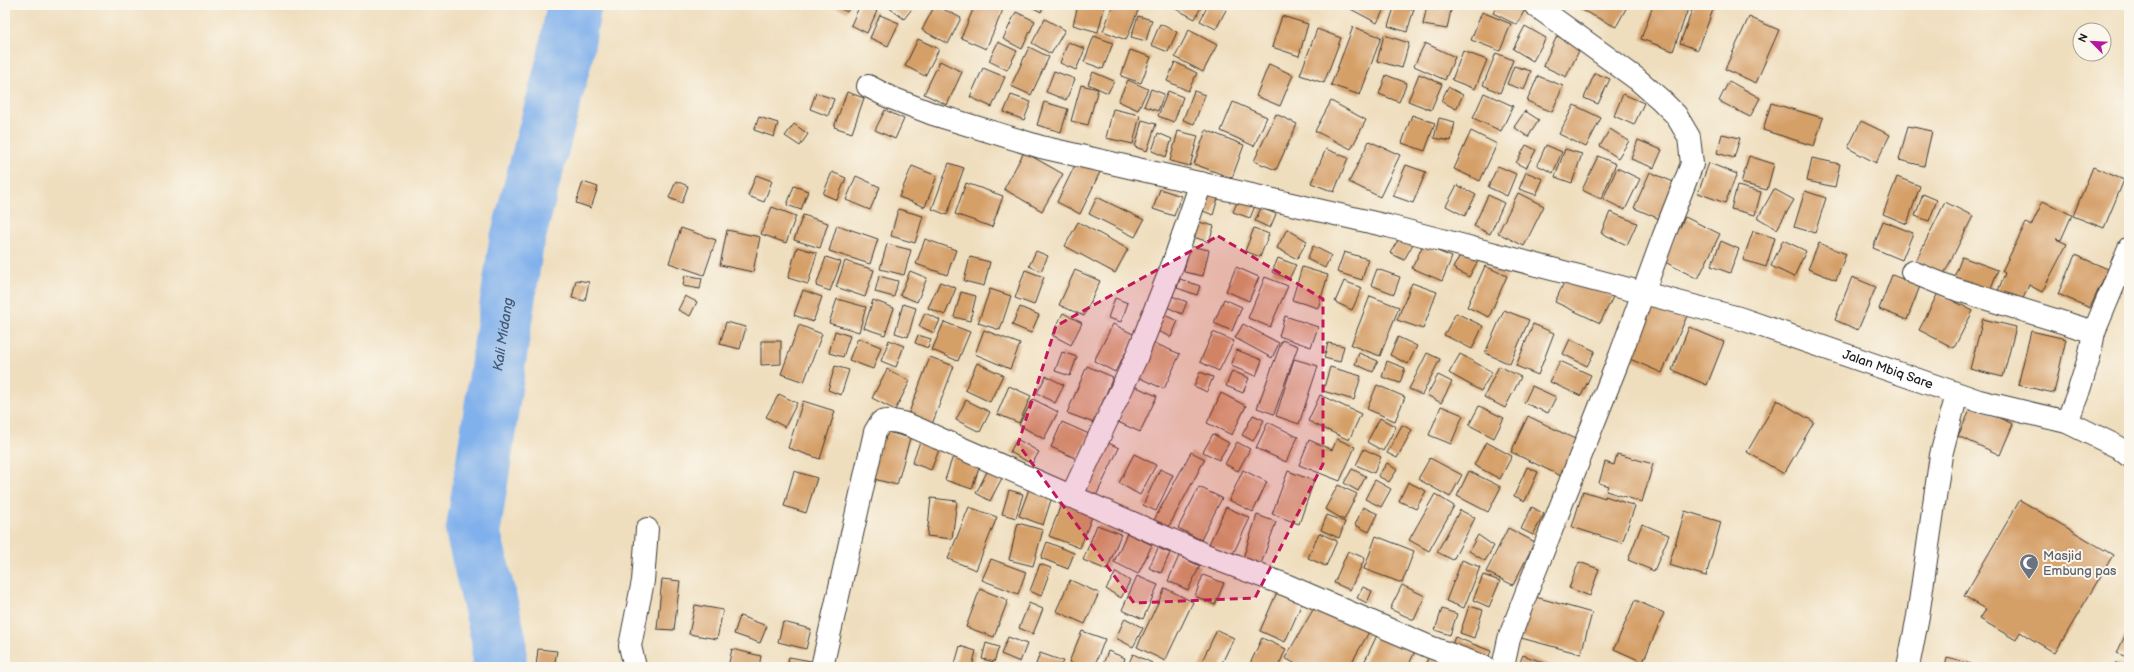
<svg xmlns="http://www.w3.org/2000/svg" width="2134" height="672" font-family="'Balsamiq Sans',sans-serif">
<rect width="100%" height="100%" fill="#fbf7ec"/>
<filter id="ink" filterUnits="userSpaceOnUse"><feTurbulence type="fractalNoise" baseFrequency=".025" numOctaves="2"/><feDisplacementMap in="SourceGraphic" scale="8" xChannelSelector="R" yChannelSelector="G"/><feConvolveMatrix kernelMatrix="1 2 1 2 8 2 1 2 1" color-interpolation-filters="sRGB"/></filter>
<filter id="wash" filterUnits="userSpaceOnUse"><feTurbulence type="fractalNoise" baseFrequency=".012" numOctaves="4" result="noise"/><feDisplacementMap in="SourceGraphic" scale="16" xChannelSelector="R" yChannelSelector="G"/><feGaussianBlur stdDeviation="0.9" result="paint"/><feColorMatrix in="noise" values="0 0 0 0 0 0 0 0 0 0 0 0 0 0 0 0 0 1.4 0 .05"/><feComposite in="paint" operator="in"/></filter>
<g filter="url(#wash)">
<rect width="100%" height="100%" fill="#efdebe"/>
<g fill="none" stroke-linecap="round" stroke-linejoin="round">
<path stroke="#81b1ec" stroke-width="55" id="s1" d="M 499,667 L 499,640 L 473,532 L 516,245 L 565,57 L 574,5"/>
</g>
<g id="blocks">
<g fill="#d59f67">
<path d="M 833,5 L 851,5 L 847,12 Z"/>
<path d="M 860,5 L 877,11 L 867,33 L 851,25 Z"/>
<path d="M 890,5 L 915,5 L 904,19 L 888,7 Z"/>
<path d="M 935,5 L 961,18 L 948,44 L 922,30 Z"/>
<path d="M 975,5 L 1005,5 L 986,49 L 961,38 Z"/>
<path d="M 1028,5 L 1045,5 L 1041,12 Z"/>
<path d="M 1078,5 L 1105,5 L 1098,32 L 1073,25 Z"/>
<path d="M 1113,5 L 1131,5 L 1139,8 L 1126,40 L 1103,31 Z"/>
<path d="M 1173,5 L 1202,5 L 1195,19 L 1172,7 Z"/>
<path d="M 1208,5 L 1220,5 L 1227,8 L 1216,29 L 1200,21 Z"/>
<path d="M 1343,5 L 1386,5 L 1377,23 Z"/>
<path d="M 1395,5 L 1414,9 L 1407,32 L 1388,26 Z"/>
<path d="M 1427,5 L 1452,5 L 1447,29 L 1423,25 Z"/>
<path d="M 1497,5 L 1527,5 L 1517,25 L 1493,13 Z"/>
<path d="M 1576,5 L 1628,5 L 1616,27 L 1576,7 Z"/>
<path d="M 1653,5 L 1689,6 L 1673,51 L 1641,39 Z"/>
<path d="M 1694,5 L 1708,5 L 1714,7 L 1698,50 L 1680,43 Z"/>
<path d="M 1016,12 L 1035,21 L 1022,49 L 1003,39 Z"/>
<path d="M 1482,12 L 1511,24 L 1500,51 L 1471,40 Z"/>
<path d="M 880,15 L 899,23 L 888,46 L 870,38 Z"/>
<path d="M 1138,16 L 1152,20 L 1146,41 L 1131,37 Z"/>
<path d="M 1282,16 L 1308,24 L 1299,56 L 1272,47 Z"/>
<path d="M 1749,17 L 1779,30 L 1756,83 L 1725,69 Z"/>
<path d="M 1045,19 L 1065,30 L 1051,54 L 1032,43 Z"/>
<path d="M 1160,24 L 1177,32 L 1168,52 L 1151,45 Z"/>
<path d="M 1525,26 L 1546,38 L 1533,61 L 1513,49 Z"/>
<path d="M 1353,27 L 1381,37 L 1360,95 L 1331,85 Z"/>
<path d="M 1317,29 L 1341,38 L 1324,83 L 1300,75 Z"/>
<path d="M 1189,30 L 1217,45 L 1203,72 L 1175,57 Z"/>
<path d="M 1384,35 L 1409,43 L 1402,68 L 1377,61 Z"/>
<path d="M 1094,36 L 1113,43 L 1103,69 L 1084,62 Z"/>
<path d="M 1557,36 L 1581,47 L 1566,77 L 1543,66 Z"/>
<path d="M 918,39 L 939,49 L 925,76 L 905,66 Z"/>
<path d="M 998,42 L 1017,51 L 1007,70 L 989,61 Z"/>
<path d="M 1068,42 L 1085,49 L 1076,70 L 1060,63 Z"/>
<path d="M 1425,43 L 1455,57 L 1445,80 L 1414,66 Z"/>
<path d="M 1029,47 L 1049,57 L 1031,95 L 1011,86 Z"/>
<path d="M 1130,50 L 1151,57 L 1141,83 L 1121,76 Z"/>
<path d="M 1463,51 L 1487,60 L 1475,89 L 1452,80 Z"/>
<path d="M 1496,53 L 1513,60 L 1500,93 L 1483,85 Z"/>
<path d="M 940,61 L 962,72 L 947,105 L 924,94 Z"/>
<path d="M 1175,62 L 1197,73 L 1188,91 L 1167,81 Z"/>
<path d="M 1269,64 L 1293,75 L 1280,106 L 1256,96 Z"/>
<path d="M 1514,66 L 1531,71 L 1524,90 L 1507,84 Z"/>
<path d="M 983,68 L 1005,77 L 992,107 L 970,97 Z"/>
<path d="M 1054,71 L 1075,79 L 1066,100 L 1046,92 Z"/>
<path d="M 1093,72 L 1114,81 L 1108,93 L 1088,84 Z"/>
<path d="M 1595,73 L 1610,79 L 1598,104 L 1584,98 Z"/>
<path d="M 1419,74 L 1442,84 L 1431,110 L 1408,101 Z"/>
<path d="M 1386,75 L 1407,83 L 1399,102 L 1379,94 Z"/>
<path d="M 1538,76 L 1563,86 L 1552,112 L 1527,101 Z"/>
<path d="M 1128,80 L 1148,89 L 1138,110 L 1118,101 Z"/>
<path d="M 1729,81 L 1760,98 L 1750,117 L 1719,101 Z"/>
<path d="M 1081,85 L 1098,89 L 1088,125 L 1071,121 Z"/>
<path d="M 1448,87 L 1463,95 L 1456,109 L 1441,101 Z"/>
<path d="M 1151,89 L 1164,94 L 1158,111 L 1144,106 Z"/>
<path d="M 1168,91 L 1183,97 L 1174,122 L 1158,116 Z"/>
<path d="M 1194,91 L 1205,95 L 1194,124 L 1183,120 Z"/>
<path d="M 847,92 L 864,98 L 852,133 L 834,127 Z"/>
<path d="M 816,93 L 834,99 L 828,116 L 810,109 Z"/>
<path d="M 1484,93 L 1513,106 L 1501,131 L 1473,118 Z"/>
<path d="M 1623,94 L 1644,103 L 1634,125 L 1614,116 Z"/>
<path d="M 1011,95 L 1031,102 L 1024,120 L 1004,112 Z"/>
<path d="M 1331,101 L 1366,120 L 1351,149 L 1315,131 Z"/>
<path d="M 1044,102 L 1068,109 L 1061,132 L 1037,125 Z"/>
<path d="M 1233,102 L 1267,117 L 1254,146 L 1221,131 Z"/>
<path d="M 1771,103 L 1823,118 L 1814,146 L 1763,130 Z"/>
<path d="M 1574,105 L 1601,118 L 1586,147 L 1559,134 Z"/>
<path d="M 1113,109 L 1140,115 L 1133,144 L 1106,138 Z"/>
<path d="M 885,110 L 904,119 L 895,139 L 875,130 Z"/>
<path d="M 1525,111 L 1539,120 L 1528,137 L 1514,127 Z"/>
<path d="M 1276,114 L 1297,124 L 1276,170 L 1254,161 Z"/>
<path d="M 1412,115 L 1435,123 L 1425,151 L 1402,143 Z"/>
<path d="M 759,117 L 778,123 L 774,137 L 754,130 Z"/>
<path d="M 1439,118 L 1455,122 L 1451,141 L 1434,138 Z"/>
<path d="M 1142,120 L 1156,124 L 1147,151 L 1135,147 Z"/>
<path d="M 1861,121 L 1890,135 L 1876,163 L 1848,148 Z"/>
<path d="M 794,124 L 808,134 L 800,146 L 785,136 Z"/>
<path d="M 1908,126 L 1932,131 L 1924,166 L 1899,160 Z"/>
<path d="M 1610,129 L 1629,141 L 1618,158 L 1600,146 Z"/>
<path d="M 1206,130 L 1244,145 L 1232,178 L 1194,164 Z"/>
<path d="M 1178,131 L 1198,136 L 1190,166 L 1170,161 Z"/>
<path d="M 1471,131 L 1497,144 L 1480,181 L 1454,169 Z"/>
<path d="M 1158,133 L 1172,139 L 1166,157 L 1152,151 Z"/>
<path d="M 1722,134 L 1740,138 L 1734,158 L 1717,153 Z"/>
<path d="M 1638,140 L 1662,150 L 1654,168 L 1631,159 Z"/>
<path d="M 1369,141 L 1400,155 L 1380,197 L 1349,182 Z"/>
<path d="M 1526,145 L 1536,150 L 1526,168 L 1516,163 Z"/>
<path d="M 1546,145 L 1562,152 L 1553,173 L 1537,165 Z"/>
<path d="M 1326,149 L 1348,158 L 1334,192 L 1311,183 Z"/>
<path d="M 1565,149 L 1582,154 L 1572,183 L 1555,177 Z"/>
<path d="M 1024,152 L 1063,174 L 1042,211 L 1004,189 Z"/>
<path d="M 1598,156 L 1616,164 L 1601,199 L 1582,190 Z"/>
<path d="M 1749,156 L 1774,164 L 1767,190 L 1741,183 Z"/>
<path d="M 1812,158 L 1840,164 L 1835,187 L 1807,181 Z"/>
<path d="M 1077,161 L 1100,172 L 1080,214 L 1057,202 Z"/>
<path d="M 949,163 L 964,168 L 947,215 L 932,209 Z"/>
<path d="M 1709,163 L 1737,174 L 1725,203 L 1698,193 Z"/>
<path d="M 1406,165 L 1426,172 L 1413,203 L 1393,196 Z"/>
<path d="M 912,166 L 937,176 L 925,207 L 899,197 Z"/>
<path d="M 1498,166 L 1516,174 L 1507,196 L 1488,187 Z"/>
<path d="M 2093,167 L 2124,180 L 2104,228 L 2073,216 Z"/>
<path d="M 1617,168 L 1640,179 L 1625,210 L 1603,199 Z"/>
<path d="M 832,172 L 846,178 L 837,200 L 823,194 Z"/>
<path d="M 1526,172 L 1543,179 L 1536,195 L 1519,189 Z"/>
<path d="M 1650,172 L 1678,184 L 1662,220 L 1634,208 Z"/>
<path d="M 756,175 L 772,181 L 764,202 L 748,196 Z"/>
<path d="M 856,176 L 880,187 L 870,210 L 846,200 Z"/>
<path d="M 1897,177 L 1920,186 L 1907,224 L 1883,214 Z"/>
<path d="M 676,181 L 688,186 L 682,203 L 669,198 Z"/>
<path d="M 583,182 L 598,187 L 591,208 L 576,203 Z"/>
<path d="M 966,183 L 1003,196 L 992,227 L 955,214 Z"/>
<path d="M 1457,185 L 1476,195 L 1465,216 L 1446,206 Z"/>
<path d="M 794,186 L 808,191 L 801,210 L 787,205 Z"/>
<path d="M 1737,186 L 1761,192 L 1755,215 L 1731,209 Z"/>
<path d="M 1160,189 L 1181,196 L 1174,216 L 1153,209 Z"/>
<path d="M 1774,189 L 1794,200 L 1777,229 L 1758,218 Z"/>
<path d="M 1805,191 L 1826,198 L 1815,233 L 1794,227 Z"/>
<path d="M 1203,193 L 1218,198 L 1213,215 L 1198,209 Z"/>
<path d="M 1518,193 L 1544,206 L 1524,246 L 1498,233 Z"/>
<path d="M 1923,194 L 1937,200 L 1929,221 L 1915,216 Z"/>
<path d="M 1488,195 L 1504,203 L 1490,234 L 1474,226 Z"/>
<path d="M 1097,197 L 1144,220 L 1135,237 L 1089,214 Z"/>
<path d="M 1238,200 L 1255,206 L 1250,218 L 1233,212 Z"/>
<path d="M 2043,201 L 2072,215 L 2061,240 L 2056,239 L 2067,244 L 2042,292 L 2029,285 L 2022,301 L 1998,291 L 2005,273 L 2002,271 L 2026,223 L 2031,226 Z"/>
<path d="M 1945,202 L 1973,216 L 1944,274 L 1916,261 Z"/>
<path d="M 772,207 L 796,216 L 786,243 L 761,234 Z"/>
<path d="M 1261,208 L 1276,214 L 1270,228 L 1255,221 Z"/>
<path d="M 898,209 L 923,216 L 915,243 L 891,236 Z"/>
<path d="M 1610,212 L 1637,223 L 1627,245 L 1601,233 Z"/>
<path d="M 803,215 L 828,223 L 820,248 L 794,240 Z"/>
<path d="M 1685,217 L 1720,234 L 1698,279 L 1663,261 Z"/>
<path d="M 1195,221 L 1214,226 L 1209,242 L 1190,236 Z"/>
<path d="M 1883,221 L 1913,233 L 1902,260 L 1873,248 Z"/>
<path d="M 1078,222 L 1128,249 L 1115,273 L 1065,246 Z"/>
<path d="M 837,225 L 878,239 L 870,264 L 829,251 Z"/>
<path d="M 681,228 L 716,240 L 704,275 L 669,263 Z"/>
<path d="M 1254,228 L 1269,234 L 1260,257 L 1245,251 Z"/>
<path d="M 1287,229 L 1307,241 L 1297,259 L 1277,248 Z"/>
<path d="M 727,230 L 760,237 L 753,272 L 720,265 Z"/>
<path d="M 1753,231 L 1775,238 L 1766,267 L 1743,260 Z"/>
<path d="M 1400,237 L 1413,244 L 1404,260 L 1390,253 Z"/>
<path d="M 925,239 L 956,250 L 947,275 L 916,264 Z"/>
<path d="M 1783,240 L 1806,251 L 1794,277 L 1771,266 Z"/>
<path d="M 1721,241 L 1739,249 L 1730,273 L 1711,266 Z"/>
<path d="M 1819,243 L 1846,254 L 1836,280 L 1808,269 Z"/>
<path d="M 887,244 L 911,250 L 904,275 L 880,269 Z"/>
<path d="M 1423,245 L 1452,257 L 1442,281 L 1412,268 Z"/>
<path d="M 1189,246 L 1209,250 L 1203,276 L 1184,272 Z"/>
<path d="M 1313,246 L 1331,255 L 1325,268 L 1307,259 Z"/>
<path d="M 797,247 L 817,253 L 808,284 L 788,278 Z"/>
<path d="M 1463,250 L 1479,259 L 1469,277 L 1453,268 Z"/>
<path d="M 1036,251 L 1048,256 L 1041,271 L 1029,266 Z"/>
<path d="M 1344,252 L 1368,259 L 1362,280 L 1337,272 Z"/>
<path d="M 2075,255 L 2108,269 L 2090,308 L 2058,294 Z"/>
<path d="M 826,257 L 841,262 L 830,291 L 816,286 Z"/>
<path d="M 970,257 L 990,262 L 984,286 L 964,281 Z"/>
<path d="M 1962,257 L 1998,270 L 1989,293 L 1953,280 Z"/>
<path d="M 1278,258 L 1296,265 L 1289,279 L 1272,272 Z"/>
<path d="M 845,261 L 874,270 L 865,297 L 836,287 Z"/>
<path d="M 1485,266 L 1507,276 L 1489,317 L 1467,307 Z"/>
<path d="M 1236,267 L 1259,277 L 1249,301 L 1226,291 Z"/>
<path d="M 1302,267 L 1328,275 L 1318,308 L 1292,300 Z"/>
<path d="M 1377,269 L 1400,277 L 1394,294 L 1371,285 Z"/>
<path d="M 1025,270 L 1044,277 L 1034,305 L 1015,298 Z"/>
<path d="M 1075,270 L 1100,281 L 1084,316 L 1059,305 Z"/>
<path d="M 910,271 L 927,278 L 917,302 L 900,295 Z"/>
<path d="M 685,275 L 702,278 L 700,289 L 683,286 Z"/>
<path d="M 1892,275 L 1920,286 L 1907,320 L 1879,309 Z"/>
<path d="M 879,276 L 898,281 L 894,297 L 875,292 Z"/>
<path d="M 1567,276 L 1613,297 L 1600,323 L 1555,302 Z"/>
<path d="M 1265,277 L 1288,286 L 1270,327 L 1248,318 Z"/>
<path d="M 1852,277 L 1876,287 L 1858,330 L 1835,320 Z"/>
<path d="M 1180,279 L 1200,286 L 1197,295 L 1177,288 Z"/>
<path d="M 576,280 L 589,282 L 585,301 L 572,298 Z"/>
<path d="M 1344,281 L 1362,288 L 1352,310 L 1335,302 Z"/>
<path d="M 940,282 L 956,288 L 945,315 L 928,308 Z"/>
<path d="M 1412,283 L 1437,292 L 1423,329 L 1397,320 Z"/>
<path d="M 990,289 L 1011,296 L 1000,330 L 978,323 Z"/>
<path d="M 803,290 L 822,297 L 813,322 L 794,315 Z"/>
<path d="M 961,292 L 976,296 L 970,321 L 954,317 Z"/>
<path d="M 1938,293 L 1973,311 L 1954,348 L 1919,330 Z"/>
<path d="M 685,296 L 697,302 L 690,316 L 678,310 Z"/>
<path d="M 1172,296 L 1187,302 L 1182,314 L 1167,307 Z"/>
<path d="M 1370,296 L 1399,307 L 1380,356 L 1351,345 Z"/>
<path d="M 1115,298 L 1128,303 L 1121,322 L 1108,318 Z"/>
<path d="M 837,299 L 866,307 L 859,332 L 829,323 Z"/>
<path d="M 1224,299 L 1242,307 L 1232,331 L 1214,323 Z"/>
<path d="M 1647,299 L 1687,316 L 1662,373 L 1623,356 Z"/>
<path d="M 873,300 L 894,308 L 885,335 L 864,328 Z"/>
<path d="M 903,304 L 916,308 L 908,337 L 895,333 Z"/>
<path d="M 1020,307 L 1039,315 L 1031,333 L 1012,325 Z"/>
<path d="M 1504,310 L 1529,320 L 1510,364 L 1485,353 Z"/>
<path d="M 925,313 L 940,320 L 934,333 L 919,326 Z"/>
<path d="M 1063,313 L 1082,323 L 1071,345 L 1052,335 Z"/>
<path d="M 1456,313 L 1483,326 L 1472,349 L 1444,335 Z"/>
<path d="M 1162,314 L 1178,321 L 1171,337 L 1155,330 Z"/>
<path d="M 1285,316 L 1318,327 L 1311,347 L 1279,336 Z"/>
<path d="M 1983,319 L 2016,327 L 2003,377 L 1970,369 Z"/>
<path d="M 726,322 L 746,327 L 740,349 L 720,344 Z"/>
<path d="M 944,322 L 970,332 L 958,361 L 932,350 Z"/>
<path d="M 1113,324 L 1135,335 L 1115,372 L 1094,361 Z"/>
<path d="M 1243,324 L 1279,343 L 1272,358 L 1235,338 Z"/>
<path d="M 1533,324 L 1554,333 L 1538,375 L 1516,366 Z"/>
<path d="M 799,325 L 822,334 L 804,382 L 781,374 Z"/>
<path d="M 1689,327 L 1724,342 L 1707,385 L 1672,370 Z"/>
<path d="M 984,330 L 1020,344 L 1010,369 L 975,354 Z"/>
<path d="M 835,331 L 850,336 L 843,357 L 829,353 Z"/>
<path d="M 2031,331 L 2066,339 L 2054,393 L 2018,385 Z"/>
<path d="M 1213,332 L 1234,341 L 1219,371 L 1200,362 Z"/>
<path d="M 918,335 L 931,339 L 928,348 L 915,343 Z"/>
<path d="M 1398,337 L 1417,346 L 1408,364 L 1390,355 Z"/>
<path d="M 858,338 L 881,347 L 873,369 L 849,360 Z"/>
<path d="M 1570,339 L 1595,351 L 1587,366 L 1563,354 Z"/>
<path d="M 889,340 L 904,346 L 896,367 L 881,361 Z"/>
<path d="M 1282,340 L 1298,346 L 1274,414 L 1257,408 Z"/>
<path d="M 761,341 L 781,341 L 781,364 L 761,365 Z"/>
<path d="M 1149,341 L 1180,354 L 1164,389 L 1133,375 Z"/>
<path d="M 1328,343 L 1344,346 L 1340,362 L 1324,358 Z"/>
<path d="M 1237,350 L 1262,360 L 1256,376 L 1231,366 Z"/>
<path d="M 1062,352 L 1077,357 L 1070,376 L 1055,371 Z"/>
<path d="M 1359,353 L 1378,361 L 1373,372 L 1355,364 Z"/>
<path d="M 1427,353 L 1440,359 L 1422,395 L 1409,389 Z"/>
<path d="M 1460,354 L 1492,372 L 1481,391 L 1449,373 Z"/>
<path d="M 930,357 L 954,366 L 931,427 L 907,418 Z"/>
<path d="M 1294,359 L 1318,366 L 1299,424 L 1276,416 Z"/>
<path d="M 1387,361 L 1405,368 L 1400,383 L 1382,377 Z"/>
<path d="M 1560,361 L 1591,375 L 1581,396 L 1550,382 Z"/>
<path d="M 977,363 L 1003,375 L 990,402 L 965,390 Z"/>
<path d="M 835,366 L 849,370 L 841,395 L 828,390 Z"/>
<path d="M 1087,366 L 1113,377 L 1094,423 L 1067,413 Z"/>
<path d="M 1499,366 L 1521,377 L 1505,408 L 1484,397 Z"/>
<path d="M 1330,367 L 1361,376 L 1354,400 L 1323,391 Z"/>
<path d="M 887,369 L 910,381 L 895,410 L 872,398 Z"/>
<path d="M 1232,371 L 1249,378 L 1243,393 L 1226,386 Z"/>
<path d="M 1200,372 L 1213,377 L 1207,392 L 1194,386 Z"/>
<path d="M 1438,375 L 1452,382 L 1441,403 L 1427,395 Z"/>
<path d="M 1046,376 L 1064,385 L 1055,403 L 1037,393 Z"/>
<path d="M 1377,385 L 1405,397 L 1395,421 L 1367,409 Z"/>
<path d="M 1009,386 L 1031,396 L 1019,423 L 997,414 Z"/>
<path d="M 1134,386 L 1157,396 L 1140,432 L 1118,422 Z"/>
<path d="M 1532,386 L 1556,397 L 1548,413 L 1524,403 Z"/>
<path d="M 1221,393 L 1246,406 L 1232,435 L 1207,423 Z"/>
<path d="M 779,394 L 797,403 L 785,427 L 766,417 Z"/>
<path d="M 1320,395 L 1361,414 L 1349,440 L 1308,421 Z"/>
<path d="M 1033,399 L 1058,412 L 1044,439 L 1019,425 Z"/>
<path d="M 966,400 L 990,412 L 980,432 L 956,420 Z"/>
<path d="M 1777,400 L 1814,422 L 1784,474 L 1747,452 Z"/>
<path d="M 803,401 L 835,411 L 820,459 L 788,448 Z"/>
<path d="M 1441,406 L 1463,415 L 1451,444 L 1429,435 Z"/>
<path d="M 1479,406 L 1504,418 L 1494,438 L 1469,425 Z"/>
<path d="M 1972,406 L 2013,424 L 2000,455 L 1958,436 Z"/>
<path d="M 1253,415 L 1264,420 L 1253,441 L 1242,435 Z"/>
<path d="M 1528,416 L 1579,441 L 1561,476 L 1511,452 Z"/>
<path d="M 1380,418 L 1396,427 L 1383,451 L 1367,442 Z"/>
<path d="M 1062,422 L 1089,434 L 1077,459 L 1051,447 Z"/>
<path d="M 1268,422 L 1298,437 L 1286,462 L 1256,448 Z"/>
<path d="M 1402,425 L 1412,430 L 1397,458 L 1387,453 Z"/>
<path d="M 884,431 L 910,438 L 897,485 L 870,478 Z"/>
<path d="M 1213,434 L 1229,443 L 1219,460 L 1203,452 Z"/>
<path d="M 1017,439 L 1039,452 L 1032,464 L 1010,452 Z"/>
<path d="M 1337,439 L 1355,447 L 1340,481 L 1299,465 L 1309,440 L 1332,450 Z"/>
<path d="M 1102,440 L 1119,448 L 1095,498 L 1079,491 Z"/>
<path d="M 920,442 L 939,450 L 931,470 L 912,463 Z"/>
<path d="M 1237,442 L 1250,449 L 1238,471 L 1225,464 Z"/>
<path d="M 1486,442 L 1512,456 L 1500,479 L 1474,465 Z"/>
<path d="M 1364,449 L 1381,457 L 1374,473 L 1356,465 Z"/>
<path d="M 1191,452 L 1205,459 L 1166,532 L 1152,524 Z"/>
<path d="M 954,453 L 981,462 L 972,489 L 945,480 Z"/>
<path d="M 1134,454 L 1156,465 L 1140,495 L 1119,483 Z"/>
<path d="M 1617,454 L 1653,464 L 1642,502 L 1606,491 L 1608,486 L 1599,483 L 1605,462 L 1614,465 Z"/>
<path d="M 1430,458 L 1462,475 L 1450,497 L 1418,479 Z"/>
<path d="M 1387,463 L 1397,470 L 1389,482 L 1378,476 Z"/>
<path d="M 1527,467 L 1538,472 L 1525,501 L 1514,496 Z"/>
<path d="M 1160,469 L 1173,475 L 1156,511 L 1143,505 Z"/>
<path d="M 1352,469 L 1366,476 L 1358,491 L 1344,483 Z"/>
<path d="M 988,470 L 1002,478 L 990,501 L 976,493 Z"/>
<path d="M 1243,470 L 1267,482 L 1253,512 L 1229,500 Z"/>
<path d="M 794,471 L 817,478 L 806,513 L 784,506 Z"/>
<path d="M 1288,471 L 1314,481 L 1299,524 L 1272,514 Z"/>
<path d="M 1469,471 L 1501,487 L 1488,512 L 1457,496 Z"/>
<path d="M 1375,480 L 1391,489 L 1381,507 L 1365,499 Z"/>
<path d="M 1408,482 L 1426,491 L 1416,509 L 1399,501 Z"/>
<path d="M 1338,485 L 1357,494 L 1344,520 L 1325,509 Z"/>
<path d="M 1199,487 L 1222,498 L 1201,540 L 1178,528 Z"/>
<path d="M 1029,489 L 1052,497 L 1043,525 L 1019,516 Z"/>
<path d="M 1009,490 L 1023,494 L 1016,518 L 1002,514 Z"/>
<path d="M 1583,491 L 1605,498 L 1605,496 L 1635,506 L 1622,543 L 1572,527 Z"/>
<path d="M 1435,494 L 1454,506 L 1429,551 L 1409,540 Z"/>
<path d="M 931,498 L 957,501 L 952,539 L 927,536 Z"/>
<path d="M 2020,500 L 2113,555 L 2055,653 L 2020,632 L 2016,640 L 1980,619 L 1986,609 L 1964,596 Z"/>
<path d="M 1062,502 L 1093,514 L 1080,548 L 1049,536 Z"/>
<path d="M 969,507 L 997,517 L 976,570 L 948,559 Z"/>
<path d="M 1226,507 L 1250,518 L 1233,554 L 1209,544 Z"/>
<path d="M 1363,507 L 1378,514 L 1369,532 L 1355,525 Z"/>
<path d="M 1532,507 L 1544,514 L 1533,535 L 1521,529 Z"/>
<path d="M 1460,510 L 1475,518 L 1453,560 L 1437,552 Z"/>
<path d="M 1685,511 L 1721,522 L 1706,576 L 1669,565 Z"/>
<path d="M 1257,515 L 1276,522 L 1260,567 L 1242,561 Z"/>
<path d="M 1327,515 L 1345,522 L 1339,538 L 1321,530 Z"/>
<path d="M 1018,523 L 1043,530 L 1033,566 L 1009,560 Z"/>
<path d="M 1642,524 L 1669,535 L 1654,571 L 1628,560 Z"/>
<path d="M 1097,525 L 1121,534 L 1107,570 L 1083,560 Z"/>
<path d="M 1508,528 L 1535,542 L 1513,585 L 1486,572 Z"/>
<path d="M 1127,533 L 1152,545 L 1138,574 L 1114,562 Z"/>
<path d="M 1319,533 L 1337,541 L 1326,566 L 1308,558 Z"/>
<path d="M 1478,535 L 1494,546 L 1485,561 L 1469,551 Z"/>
<path d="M 1376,536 L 1414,551 L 1402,583 L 1364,569 Z"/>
<path d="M 1047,542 L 1074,553 L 1068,569 L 1041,558 Z"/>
<path d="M 1158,548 L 1170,553 L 1161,573 L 1149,568 Z"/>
<path d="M 1348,551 L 1365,558 L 1350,590 L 1334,583 Z"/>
<path d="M 1179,556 L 1200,566 L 1188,590 L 1168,581 Z"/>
<path d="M 991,559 L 1026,572 L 1018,594 L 982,580 Z"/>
<path d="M 1462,560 L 1480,567 L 1464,608 L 1446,601 Z"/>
<path d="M 1579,562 L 1599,569 L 1590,596 L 1569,588 Z"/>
<path d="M 1040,564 L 1051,568 L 1041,596 L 1030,591 Z"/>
<path d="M 1116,572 L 1130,581 L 1121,598 L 1106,589 Z"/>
<path d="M 1203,575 L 1224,583 L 1215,605 L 1195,596 Z"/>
<path d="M 1483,575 L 1500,581 L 1489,607 L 1473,600 Z"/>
<path d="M 1137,576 L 1158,585 L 1143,619 L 1122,610 Z"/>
<path d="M 662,579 L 680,581 L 674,630 L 657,629 Z"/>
<path d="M 1070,580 L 1099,593 L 1085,624 L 1056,611 Z"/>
<path d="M 1402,585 L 1425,596 L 1414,620 L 1390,609 Z"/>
<path d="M 1363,587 L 1372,591 L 1367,603 L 1357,598 Z"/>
<path d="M 1165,588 L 1193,602 L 1165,661 L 1137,647 Z"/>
<path d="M 980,589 L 1008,600 L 994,637 L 966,627 Z"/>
<path d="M 1277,592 L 1302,603 L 1285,642 L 1260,631 Z"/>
<path d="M 1532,596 L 1592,613 L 1581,654 L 1521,638 Z"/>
<path d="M 1635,600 L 1664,613 L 1643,662 L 1614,649 Z"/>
<path d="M 1029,603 L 1043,609 L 1033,634 L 1019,628 Z"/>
<path d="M 1317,603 L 1369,632 L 1349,667 L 1301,667 L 1285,658 Z"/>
<path d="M 695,605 L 723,610 L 717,639 L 689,634 Z"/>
<path d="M 1469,606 L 1483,610 L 1474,638 L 1460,633 Z"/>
<path d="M 1442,609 L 1457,614 L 1450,635 L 1435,630 Z"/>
<path d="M 740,616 L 767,626 L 760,643 L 734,634 Z"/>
<path d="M 1125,618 L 1143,628 L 1133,647 L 1116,638 Z"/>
<path d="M 783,622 L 811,629 L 806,649 L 778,642 Z"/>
<path d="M 2129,627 L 2129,658 L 2117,653 Z"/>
<path d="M 1217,630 L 1234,638 L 1220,667 L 1199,667 Z"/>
<path d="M 1082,631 L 1105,639 L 1094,667 L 1081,667 L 1069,662 Z"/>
<path d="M 1377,635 L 1415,651 L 1408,667 L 1362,667 Z"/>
<path d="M 1008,637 L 1027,644 L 1020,662 L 1001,654 Z"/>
<path d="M 1455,637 L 1491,651 L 1486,663 L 1450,649 Z"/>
<path d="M 1262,638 L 1286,649 L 1278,667 L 1249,666 Z"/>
<path d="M 986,643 L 999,647 L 994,662 L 982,659 Z"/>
<path d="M 960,646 L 976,651 L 972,667 L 954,667 Z"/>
<path d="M 538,649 L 557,651 L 554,667 L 536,667 Z"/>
<path d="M 732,649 L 761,656 L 759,667 L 728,667 Z"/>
<path d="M 1108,651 L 1125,658 L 1122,667 L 1102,667 Z"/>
<path d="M 1040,653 L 1063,661 L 1060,667 L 1035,667 Z"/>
<path d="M 1133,654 L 1152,663 L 1150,667 L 1127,667 Z"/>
<path d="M 1523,655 L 1556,667 L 1518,667 Z"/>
<path d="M 789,657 L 811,661 L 810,667 L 787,667 Z"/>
<path d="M 1428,658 L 1450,667 L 1424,667 Z"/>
<path d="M 1947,658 L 1971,664 L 1970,667 L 1945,667 Z"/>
<path d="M 2116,663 L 2126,667 L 2114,667 Z"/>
</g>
</g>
</g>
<g filter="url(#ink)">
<use href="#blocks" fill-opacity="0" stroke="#3c3934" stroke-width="1"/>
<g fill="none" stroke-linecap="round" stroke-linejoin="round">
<defs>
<g id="minor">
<path id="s2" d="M 868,86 L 889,97 L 933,114 L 1041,147 L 1388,226 L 1739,318 L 1979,401 L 2067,422 L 2118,447 L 2129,456"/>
<path d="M 1912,272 L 1952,288 L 2094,332"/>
<path d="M 2067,422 L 2078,393 L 2089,358 L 2094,332 L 2129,248"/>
<path d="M 1071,497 L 1136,358 L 1173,264 L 1201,183"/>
<path d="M 635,667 L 630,646 L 643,581 L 647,529"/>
<path d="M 822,667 L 875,432 L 881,422 C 898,417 922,431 938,438 L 1208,556 L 1286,585 L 1430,647 L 1485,667"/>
<path d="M 1503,667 L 1509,639 L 1526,594 L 1620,356 L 1663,238 L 1692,164 L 1689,137 L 1676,115 L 1661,100 L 1637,79 L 1535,5"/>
<path d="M 1908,667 L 1918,616 L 1941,455 L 1957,394"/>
</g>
</defs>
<use href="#minor" stroke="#3c3934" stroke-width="24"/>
<use href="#minor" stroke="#fff" stroke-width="22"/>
</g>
</g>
<path fill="#c2185b" fill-opacity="0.2" stroke="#c2185b" stroke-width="3" stroke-dasharray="8 5" stroke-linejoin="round" d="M 1218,236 L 1323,299 L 1323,464 L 1255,598 L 1134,603 L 1018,444 L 1056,326 Z"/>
<defs>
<symbol id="mosque-pin" viewBox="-11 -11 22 30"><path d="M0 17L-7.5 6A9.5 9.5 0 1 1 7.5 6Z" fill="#6b7280" stroke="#fbf7ec"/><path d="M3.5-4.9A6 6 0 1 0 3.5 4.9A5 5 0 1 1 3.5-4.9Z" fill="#fff"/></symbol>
</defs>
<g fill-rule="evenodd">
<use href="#mosque-pin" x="2018" y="552" width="22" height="30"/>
</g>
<g text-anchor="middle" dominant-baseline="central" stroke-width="4" stroke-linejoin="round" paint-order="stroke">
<g font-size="13" fill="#1c1c1c" stroke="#fbf7ec">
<text stroke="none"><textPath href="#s2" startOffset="1060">Jalan Mbiq Sare</textPath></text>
</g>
<g font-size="13" fill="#5b616d" stroke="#fbf7ec" text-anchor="start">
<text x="2043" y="556">Masjid<tspan x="2043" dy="15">Embung pas</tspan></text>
</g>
<g font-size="14" font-style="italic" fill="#44586f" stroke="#fbf7ec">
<text stroke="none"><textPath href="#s1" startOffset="338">Kali Midang</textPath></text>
</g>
</g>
<rect width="2134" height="672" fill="none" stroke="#fbf7ec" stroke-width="20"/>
<g transform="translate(2092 42) rotate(294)"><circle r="19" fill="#fbf7ec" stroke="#a29f99"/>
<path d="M0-3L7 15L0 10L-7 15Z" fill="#b5179e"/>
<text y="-6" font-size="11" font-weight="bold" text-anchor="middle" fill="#1c1c1c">N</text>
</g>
</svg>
